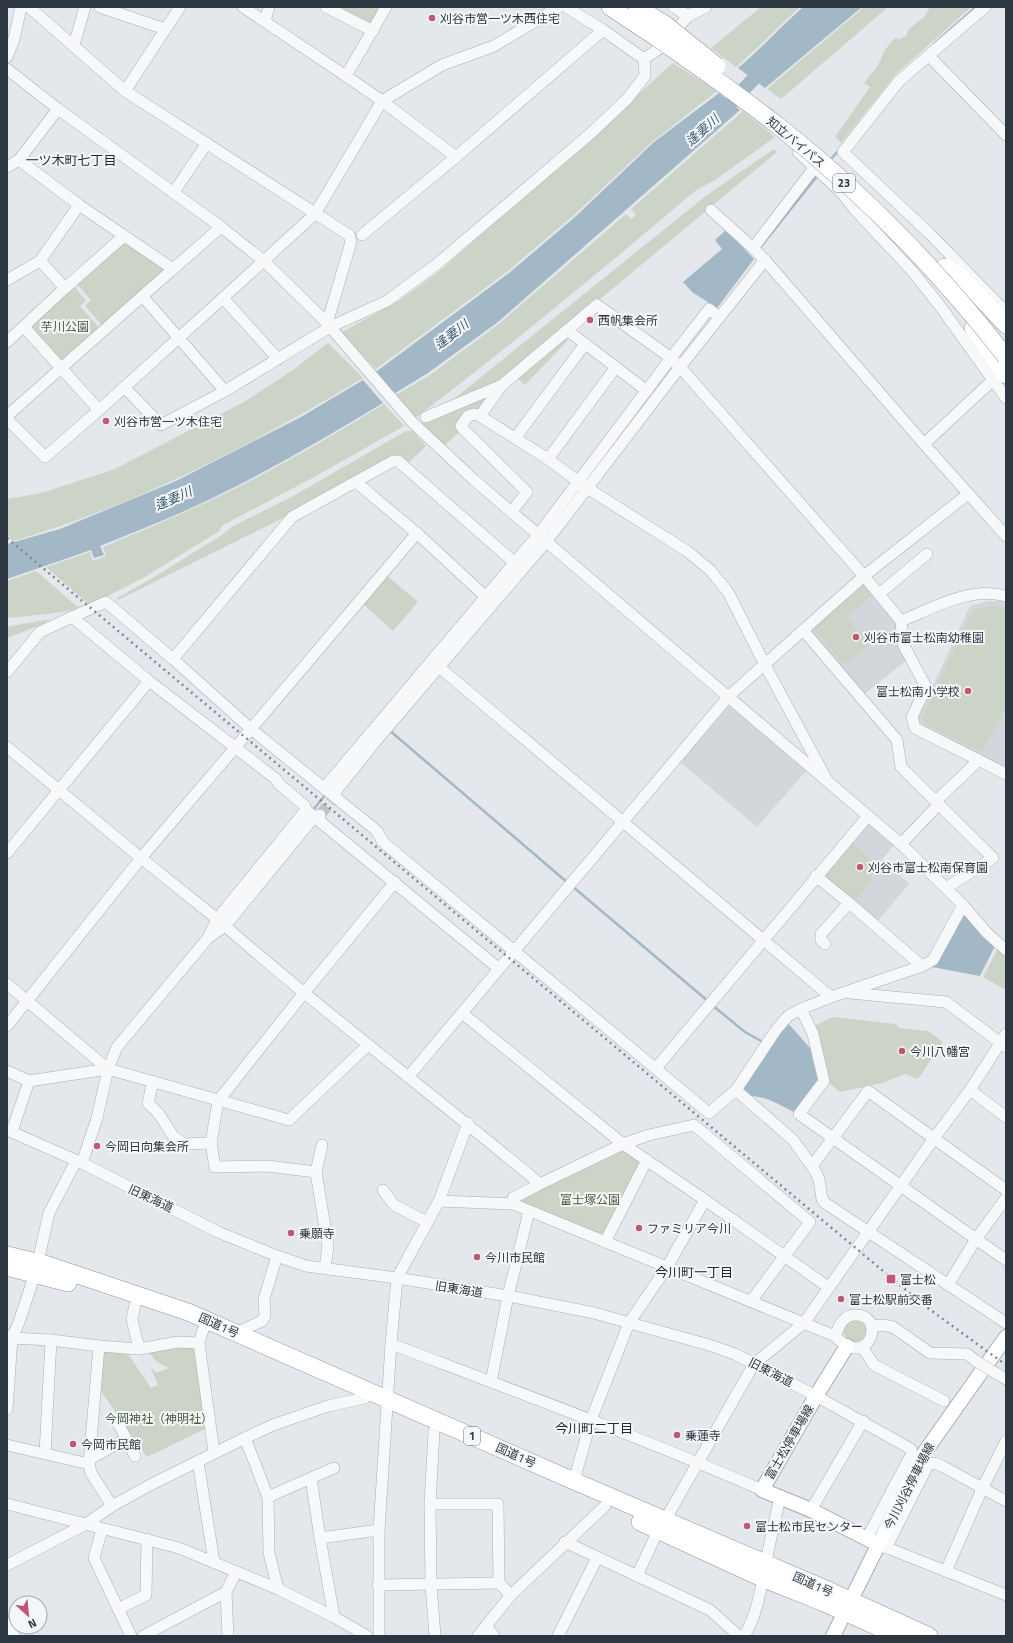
<svg xmlns="http://www.w3.org/2000/svg" width="1013" height="1643" font-family="'Titillium Web','Noto Sans JP',sans-serif">
<rect width="100%" height="100%" fill="#e4e7eb"/>
<g fill="#d3d7dc">
<path d="M 866,581 L 896,620 L 908,659 L 863,695 L 807,630 Z"/>
<path d="M 988,601 L 1006,601 L 1006,768 L 919,725 L 918,718 L 970,606 Z"/>
<path d="M 729,705 L 806,771 L 757,827 L 680,762 Z"/>
<path d="M 868,823 L 894,845 L 882,859 L 909,884 L 877,922 L 821,875 Z"/>
</g>
<g fill="#cbd4c6">
<path d="M 331,7 L 383,7 L 373,27 Z"/>
<path d="M 761,7 L 800,7 C 778,26 759,48 736,67 L 711,48 Z"/>
<path d="M 864,7 L 888,7 L 781,99 L 767,89 Z"/>
<path d="M 930,7 L 971,7 L 896,74 L 841,143 L 835,137 L 870,87 L 864,83 L 877,67 L 885,50 L 895,38 L 900,39 L 906,36 L 908,30 L 925,16 Z"/>
<path d="M 673,63 L 717,91 L 652,142 L 575,214 L 508,271 L 376,369 L 340,333 L 400,300 L 441,270 Z"/>
<path d="M 743,111 L 775,137 L 715,180 L 695,191 C 603,269 510,346 414,419 L 394,396 L 430,375 L 500,323 L 626,214 L 631,219 L 636,215 L 631,209 Z"/>
<path d="M 774,149 L 777,152 L 499,383 L 445,406 L 707,195 Z"/>
<path d="M 125,241 L 166,270 L 103,326 L 85,306 L 91,300 L 76,283 Z"/>
<path d="M 74,286 L 86,301 L 80,306 L 99,328 L 58,364 L 26,329 Z"/>
<path d="M 564,337 L 568,340 L 525,385 L 516,377 Z"/>
<path d="M 328,343 L 363,378 C 253,444 137,505 13,541 L 7,535 L 7,499 L 42,493 L 115,469 L 244,402 L 293,370 Z"/>
<path d="M 489,394 L 480,410 L 457,425 L 458,433 L 443,447 L 418,425 Z"/>
<path d="M 384,404 L 404,426 L 316,476 L 223,525 L 218,532 L 143,578 L 90,605 L 46,567 L 90,552 L 93,561 L 106,556 L 103,547 C 153,526 202,506 250,481 C 296,457 340,431 384,404 Z"/>
<path d="M 406,431 L 412,431 L 426,446 L 406,465 L 399,458 L 291,514 L 118,600 L 117,598 L 151,579 L 222,535 L 233,526 L 295,495 Z"/>
<path d="M 36,571 L 80,609 L 48,614 L 7,618 L 7,581 Z"/>
<path d="M 384,573 L 418,602 L 393,631 L 360,601 Z"/>
<path d="M 865,585 L 872,595 L 847,618 L 870,645 L 845,665 L 813,628 Z"/>
<path d="M 990,606 L 1006,608 L 1006,708 L 982,752 L 924,724 L 922,718 L 973,610 Z"/>
<path d="M 50,619 L 43,624 L 7,638 L 7,627 Z"/>
<path d="M 853,844 L 879,867 L 870,877 L 873,880 L 855,900 L 825,876 Z"/>
<path d="M 998,948 L 1006,955 L 1006,990 L 983,977 Z"/>
<path d="M 833,1017 L 896,1024 L 899,1028 L 928,1031 L 943,1042 L 918,1079 L 905,1074 L 882,1083 L 840,1092 L 827,1081 L 812,1027 Z"/>
<path d="M 625,1150 L 642,1162 L 603,1237 L 519,1203 L 519,1200 Z"/>
<path d="M 852,1320 C 860,1320 868,1323 866,1333 C 863,1353 828,1336 852,1320 Z"/>
<path d="M 196,1346 L 209,1427 L 147,1457 L 98,1387 L 101,1348 L 126,1351 L 151,1388 L 158,1385 L 150,1366 L 156,1373 L 169,1368 L 157,1362 L 147,1350 Z"/>
</g>
<g fill="#a3b8c7">
<path d="M 803,7 L 862,7 L 765,88 L 738,68 C 761,49 780,27 803,7 Z"/>
<path d="M 719,93 L 740,110 L 498,322 L 428,373 L 392,395 L 373,374 L 509,273 L 575,217 L 654,142 Z"/>
<path d="M 726,230 L 754,259 L 717,308 L 692,292 L 683,282 L 722,249 L 715,240 Z"/>
<path d="M 363,380 L 383,403 C 315,444 245,485 171,517 C 148,527 124,536 100,546 L 104,555 L 94,558 L 91,550 L 7,579 L 7,544 L 60,529 L 176,481 L 301,417 Z"/>
<path d="M 965,913 L 995,946 L 980,976 L 932,967 Z"/>
<path d="M 787,1022 L 810,1048 L 818,1081 L 794,1112 C 776,1103 766,1096 746,1096 L 742,1091 Z"/>
</g>
<g fill="none" stroke-linecap="round" stroke-linejoin="round">
<g stroke="#a3b8c7" stroke-width="2.5">
<path d="M 934,44 L 976,7"/>
<path d="M 830,160 L 840,149"/>
<path d="M 759,249 L 818,175"/>
<path d="M 389,730 L 568,883"/>
<path d="M 312,811 L 327,793"/>
<path d="M 572,886 L 709,1002"/>
<path d="M 712,1005 L 745,1032 L 763,1042 L 761,1044"/>
</g>
<path stroke="#a3b8c7" stroke-width="14" d="M 717,117 L 767,65"/>
<path stroke="#bfc4c9" stroke-width="11" stroke-dasharray="11 5.5" stroke-linecap="butt" d="M 320,815 L 335,797"/>
<defs>
<g id="minor">
<path d="M 29,7 L 125,91 L 349,235 L 351,242 L 329,317 L 325,321"/>
<path d="M 100,7 L 165,29"/>
<path d="M 243,7 L 346,76"/>
<path d="M 326,7 L 373,31"/>
<path d="M 559,7 L 494,46 L 442,65 L 382,101 L 456,157 L 603,30"/>
<path d="M 566,7 L 603,30 L 644,59"/>
<path d="M 674,7 L 688,16"/>
<path d="M 985,7 L 899,81 L 843,152 L 930,234 L 1006,312"/>
<path d="M 265,21 L 269,7"/>
<path d="M 677,29 L 688,16 L 706,7"/>
<path d="M 74,45 L 85,7"/>
<path d="M 929,56 L 1006,135"/>
<path d="M 7,57 L 14,39 L 21,7"/>
<path d="M 644,59 L 660,48"/>
<path d="M 7,69 L 58,109 L 221,227 L 264,261 L 325,321 L 413,423 L 474,480 L 901,844 L 963,905 L 987,933 L 1006,950"/>
<path d="M 125,91 L 180,7"/>
<path d="M 798,152 L 842,193 L 857,212 L 913,272 L 940,306 L 1006,398"/>
<path d="M 19,160 L 79,205 L 173,269 L 221,227"/>
<path d="M 7,167 L 19,160 L 58,109"/>
<path d="M 174,192 L 207,143"/>
<path d="M 711,210 L 753,248 L 811,172"/>
<path d="M 362,235 L 456,157"/>
<path d="M 753,248 L 765,260 L 924,444 L 1006,536"/>
<path d="M 40,261 L 79,205"/>
<path d="M 7,280 L 40,261 L 65,288 L 124,236"/>
<path d="M 143,297 L 225,391"/>
<path d="M 223,298 L 315,214 L 382,101 L 346,76 L 386,7"/>
<path d="M 24,327 L 99,410"/>
<path d="M 567,330 L 647,391"/>
<path d="M 7,342 L 65,288"/>
<path d="M 124,387 L 161,425 L 225,391 L 330,327 L 387,301 L 437,264 L 590,134 L 627,99 L 645,76 L 644,59"/>
<path d="M 7,416 L 173,269"/>
<path d="M 480,416 L 474,414 L 468,416 L 461,426 L 465,431 L 527,492 L 512,511"/>
<path d="M 426,417 L 502,385"/>
<path d="M 7,419 L 45,457 L 99,410 L 223,298 L 278,359"/>
<path d="M 516,437 L 585,344"/>
<path d="M 924,444 L 993,380"/>
<path d="M 548,459 L 616,367"/>
<path d="M 356,482 L 420,536 L 486,597"/>
<path d="M 879,594 L 927,554"/>
<path d="M 72,617 L 106,602 L 173,659 L 251,729 L 417,533"/>
<path d="M 901,621 C 933,608 970,586 1006,596"/>
<path d="M 803,630 L 897,740 L 901,767 L 993,858 L 946,888"/>
<path d="M 173,659 L 292,517 L 393,461 L 398,461 L 515,563"/>
<path d="M 439,667 L 831,997"/>
<path d="M 7,672 L 40,632 L 72,617 L 149,681 L 7,853"/>
<path d="M 149,681 L 276,779 L 279,784 L 305,806 L 306,810 L 498,968"/>
<path d="M 7,747 L 141,858 L 217,919 L 306,810"/>
<path d="M 828,782 L 765,665 L 728,592 L 710,570 L 687,551 L 587,488 L 548,459 L 480,416 L 502,385 L 597,305 L 671,358 L 680,367 L 864,576 L 901,621 L 903,644 L 926,687 L 912,717 L 915,728 L 1006,774"/>
<path d="M 324,788 L 538,535 L 671,358 L 709,309 L 719,317"/>
<path d="M 335,797 L 335,792 L 375,742 L 546,542 L 680,367 L 765,260"/>
<path d="M 936,801 L 979,760"/>
<path d="M 901,844 L 939,804"/>
<path d="M 208,938 L 217,919 C 321,1011 433,1094 540,1184"/>
<path d="M 825,944 L 821,940 L 821,934 L 849,903"/>
<path d="M 922,966 L 933,960 L 963,905"/>
<path d="M 7,984 L 108,1069"/>
<path d="M 850,993 L 946,1002 L 1006,1047"/>
<path d="M 801,1009 L 813,1034 L 824,1081 L 799,1114 L 833,1138 L 812,1166"/>
<path d="M 462,1013 L 623,1144 L 705,1200 L 828,1287"/>
<path d="M 7,1026 L 141,858 L 251,729 L 377,831 L 383,842 L 709,1113 L 736,1090 L 776,1030 L 788,1016 L 801,1009 L 831,997 L 922,966 L 849,903 L 816,876"/>
<path d="M 656,1068 L 868,816"/>
<path d="M 7,1071 L 29,1081 L 108,1069 L 289,1120 L 368,1045"/>
<path d="M 408,1077 L 728,697 L 864,576 L 968,494"/>
<path d="M 153,1081 L 148,1103 L 159,1114 L 173,1136 L 184,1144 L 211,1143 L 218,1101 L 304,993 L 395,882"/>
<path d="M 736,1090 L 793,1140 L 814,1169 L 819,1179 L 822,1199 L 825,1203 L 1006,1323"/>
<path d="M 970,1090 L 1006,1117"/>
<path d="M 7,1130 L 82,1163 L 218,1232 L 277,1256 L 306,1266 L 397,1278 L 508,1296 L 594,1313 L 709,1345 L 735,1354 L 816,1396 L 911,1449 L 912,1453 L 867,1538"/>
<path d="M 12,1131 L 29,1081"/>
<path d="M 211,1143 L 215,1167 L 267,1166 L 316,1172 L 328,1246 L 325,1268"/>
<path d="M 82,1163 L 97,1118 L 108,1069 L 117,1047 L 208,938 L 225,926 L 314,817 L 320,815"/>
<path d="M 316,1172 L 322,1145"/>
<path d="M 383,1190 L 394,1205 L 427,1222"/>
<path d="M 1006,1190 L 868,1091 L 833,1138 L 976,1239 L 1006,1198"/>
<path d="M 439,1201 L 513,1204 L 835,1336 C 839,1340 844,1345 850,1347 C 874,1355 882,1314 855,1315 C 843,1315 839,1326 835,1336"/>
<path d="M 513,1204 L 513,1198 L 540,1184 L 623,1144 L 649,1135 L 694,1125 L 810,1222 L 751,1301"/>
<path d="M 605,1242 L 647,1160"/>
<path d="M 40,1253 L 49,1213 L 76,1161"/>
<path d="M 32,1283 L 19,1322 L 12,1338 L 51,1340 L 45,1453"/>
<path d="M 948,1285 L 976,1239 L 1006,1260"/>
<path d="M 135,1305 L 132,1319 L 139,1349"/>
<path d="M 872,1326 L 883,1325 L 893,1327 L 930,1353 L 967,1354 L 976,1361"/>
<path d="M 203,1330 L 199,1343 L 214,1453"/>
<path d="M 236,1333 L 262,1321 L 265,1316 L 264,1299 L 277,1256"/>
<path d="M 7,1336 L 12,1338 L 7,1409"/>
<path d="M 51,1340 L 99,1346 L 89,1464"/>
<path d="M 391,1344 C 515,1391 640,1437 762,1490"/>
<path d="M 99,1346 L 139,1349 L 178,1342 L 199,1343"/>
<path d="M 862,1347 L 874,1365 L 944,1401"/>
<path d="M 994,1372 L 1006,1379"/>
<path d="M 491,1382 L 508,1296 L 529,1211"/>
<path d="M 119,1425 L 135,1456"/>
<path d="M 434,1431 L 430,1504 L 431,1585 L 435,1636"/>
<path d="M 245,1438 L 268,1497"/>
<path d="M 7,1445 L 89,1464 L 91,1473 L 112,1506"/>
<path d="M 90,1459 L 126,1439"/>
<path d="M 198,1461 L 214,1562"/>
<path d="M 311,1478 L 334,1468"/>
<path d="M 574,1481 L 591,1420 L 629,1323 L 667,1267 L 705,1200"/>
<path d="M 7,1504 L 179,1548 L 278,1589 L 334,1617 L 367,1636"/>
<path d="M 430,1504 L 498,1504 L 499,1583 L 511,1595"/>
<path d="M 811,1510 L 863,1421"/>
<path d="M 668,1515 L 754,1364 L 804,1323 L 935,1137 L 970,1090 L 1006,1034"/>
<path d="M 102,1529 L 94,1558 L 131,1636"/>
<path d="M 320,1538 L 334,1617"/>
<path d="M 565,1542 L 710,1610 L 739,1636"/>
<path d="M 880,1545 L 1006,1595"/>
<path d="M 886,1548 L 928,1465 L 934,1463 L 942,1466 L 1006,1501"/>
<path d="M 7,1565 L 86,1524 L 112,1506 L 152,1484 L 245,1438 L 273,1425 L 328,1406 L 365,1398"/>
<path d="M 946,1571 L 982,1489 L 1006,1441"/>
<path d="M 637,1576 L 655,1537"/>
<path d="M 378,1585 L 499,1583"/>
<path d="M 278,1589 L 269,1553 L 268,1497 L 311,1478 L 320,1538 L 379,1530"/>
<path d="M 118,1609 L 146,1595 L 147,1539"/>
<path d="M 7,1622 L 14,1636"/>
<path d="M 486,1626 L 494,1636"/>
<path d="M 143,1636 L 226,1592"/>
<path d="M 228,1636 L 226,1592 L 236,1572"/>
<path d="M 379,1636 L 379,1530 L 391,1344 L 397,1278 L 439,1201 L 468,1123"/>
<path d="M 478,1636 L 511,1595 L 605,1506"/>
<path d="M 558,1636 L 597,1558"/>
<path d="M 744,1636 C 758,1614 761,1587 766,1562 C 770,1541 775,1519 780,1498"/>
</g>
<g id="major">
<path d="M 847,1346 L 816,1396 L 762,1490 L 811,1510 L 879,1545"/>
<path d="M 833,1636 L 924,1453 L 1006,1337"/>
</g>
<g id="highway">
<path d="M 610,7 L 657,38"/>
<path d="M 637,7 L 666,25"/>
<path d="M 944,267 L 959,275 L 1006,325"/>
<path d="M 973,328 L 1006,375"/>
<path d="M 7,1255 L 45,1264 L 188,1312 L 574,1481 L 828,1590 L 929,1636"/>
<path d="M 7,1267 L 68,1283"/>
<path d="M 640,1522 L 764,1579 L 822,1602 L 898,1636"/>
</g>
</defs>
<use href="#minor" stroke="#a9afb5" stroke-width="12"/>
<use href="#major" stroke="#a5adb5" stroke-width="16"/>
<use href="#highway" stroke="#8d96a0" stroke-width="18"/>
<use href="#minor" stroke="#f7f8f9" stroke-width="11"/>
<use href="#major" stroke="#fff" stroke-width="14"/>
<use href="#highway" stroke="#fff" stroke-width="17"/>
<path stroke="#7f8893" stroke-width="2.5" stroke-dasharray="2 4" stroke-linecap="butt" d="M 7,538 L 925,1306 L 1006,1365"/>
<defs>
<path id="minor-bridge" d="M 976,1361 L 994,1372"/>
<g id="highway-bridge">
<path d="M 666,25 L 717,66"/>
<path d="M 657,38 C 697,66 738,94 777,125 C 862,192 940,272 1006,357"/>
</g>
</defs>
<use href="#minor-bridge" stroke="#a9afb5" stroke-width="12" stroke-linecap="butt"/>
<use href="#highway-bridge" stroke="#8d96a0" stroke-width="18" stroke-linecap="butt"/>
<use href="#minor-bridge" stroke="#f7f8f9" stroke-width="11"/>
<use href="#highway-bridge" stroke="#fff" stroke-width="17"/>
</g>
<g fill="#c25771" stroke="#f4f6f8" stroke-width="1.5">
<circle cx="432" cy="18" r="4"/>
<circle cx="590" cy="320" r="4"/>
<circle cx="106" cy="421" r="4"/>
<circle cx="856" cy="637" r="4"/>
<circle cx="968" cy="691" r="4"/>
<circle cx="860" cy="867" r="4"/>
<circle cx="902" cy="1051" r="4"/>
<circle cx="97" cy="1146" r="4"/>
<circle cx="639" cy="1228" r="4"/>
<circle cx="291" cy="1233" r="4"/>
<circle cx="477" cy="1257" r="4"/>
<rect x="886" y="1274" width="10" height="10" rx="2"/>
<circle cx="841" cy="1299" r="4"/>
<circle cx="677" cy="1435" r="4"/>
<circle cx="73" cy="1444" r="4"/>
<circle cx="747" cy="1526" r="4"/>
</g>
<g text-anchor="middle" dominant-baseline="central" stroke-width="4" stroke-linejoin="round" paint-order="stroke">
<g fill="#f4f6f8" stroke="#697079" stroke-width="1">
<rect x="833" y="174" width="22" height="18" rx="3"/>
<rect x="464" y="1427" width="16" height="18" rx="3"/>
</g>
<g font-size="11" font-weight="bold" fill="#2d3742">
<text x="844" y="183">23</text>
<text x="472" y="1436">1</text>
</g>
<g font-size="12" fill="#2d3742" stroke="#f4f6f8" text-anchor="start">
<text x="440" y="18">刈谷市営一ツ木西住宅</text>
<text x="598" y="320">西帆集会所</text>
<text x="114" y="421">刈谷市営一ツ木住宅</text>
<text x="864" y="637">刈谷市富士松南幼稚園</text>
<text x="960" y="691" text-anchor="end">富士松南小学校</text>
<text x="868" y="867">刈谷市富士松南保育園</text>
<text x="910" y="1051">今川八幡宮</text>
<text x="105" y="1146">今岡日向集会所</text>
<text x="647" y="1228">ファミリア今川</text>
<text x="299" y="1233">乗願寺</text>
<text x="485" y="1257">今川市民館</text>
<text x="900" y="1279">富士松</text>
<text x="849" y="1299">富士松駅前交番</text>
<text x="685" y="1435">乗蓮寺</text>
<text x="81" y="1444">今岡市民館</text>
<text x="755" y="1526">富士松市民センター</text>
</g>
<g font-size="12" fill="#2d3742" stroke="#f4f6f8">
<text transform="translate(796 142) rotate(40)">知立バイパス</text>
<text transform="translate(151 1198) rotate(25)">旧東海道</text>
<text transform="translate(459 1289) rotate(9)">旧東海道</text>
<text transform="translate(219 1325) rotate(24)">国道1号</text>
<text transform="translate(771 1372) rotate(27)">旧東海道</text>
<text transform="translate(789 1442) rotate(-60)">富士松停車場線</text>
<text transform="translate(516 1455) rotate(24)">国道1号</text>
<text transform="translate(909 1486) rotate(-63)">今川刈谷停車場線</text>
<text transform="translate(813 1584) rotate(24)">国道1号</text>
</g>
<g font-size="12" fill="#455c3c" stroke="#f4f6f8">
<text x="65" y="326">芋川公園</text>
<text x="590" y="1199">富士塚公園</text>
<text x="159" y="1418">今岡神社（神明社）</text>
</g>
<g font-size="13" font-style="italic" fill="#3b5972" stroke="#f4f6f8">
<text transform="translate(702 130) rotate(-42)">逢妻川</text>
<text transform="translate(451 334) rotate(-38)">逢妻川</text>
<text transform="translate(173 498) rotate(-24)">逢妻川</text>
</g>
<g font-size="13" fill="#1f2833" stroke="#f4f6f8">
<text x="71" y="160">一ツ木町七丁目</text>
<text x="694" y="1272">今川町一丁目</text>
<text x="594" y="1428">今川町二丁目</text>
</g>
</g>
<rect width="1013" height="1643" fill="none" stroke="#2d3742" stroke-width="16"/>
<g transform="translate(28 1615) rotate(153)"><circle r="19" fill="#f4f6f8" stroke="#a4aaaf"/>
<path d="M0-3L7 15L0 10L-7 15Z" fill="#c25771"/>
<text y="-6" font-size="11" font-weight="bold" text-anchor="middle" fill="#2d3742">N</text>
</g>
</svg>
